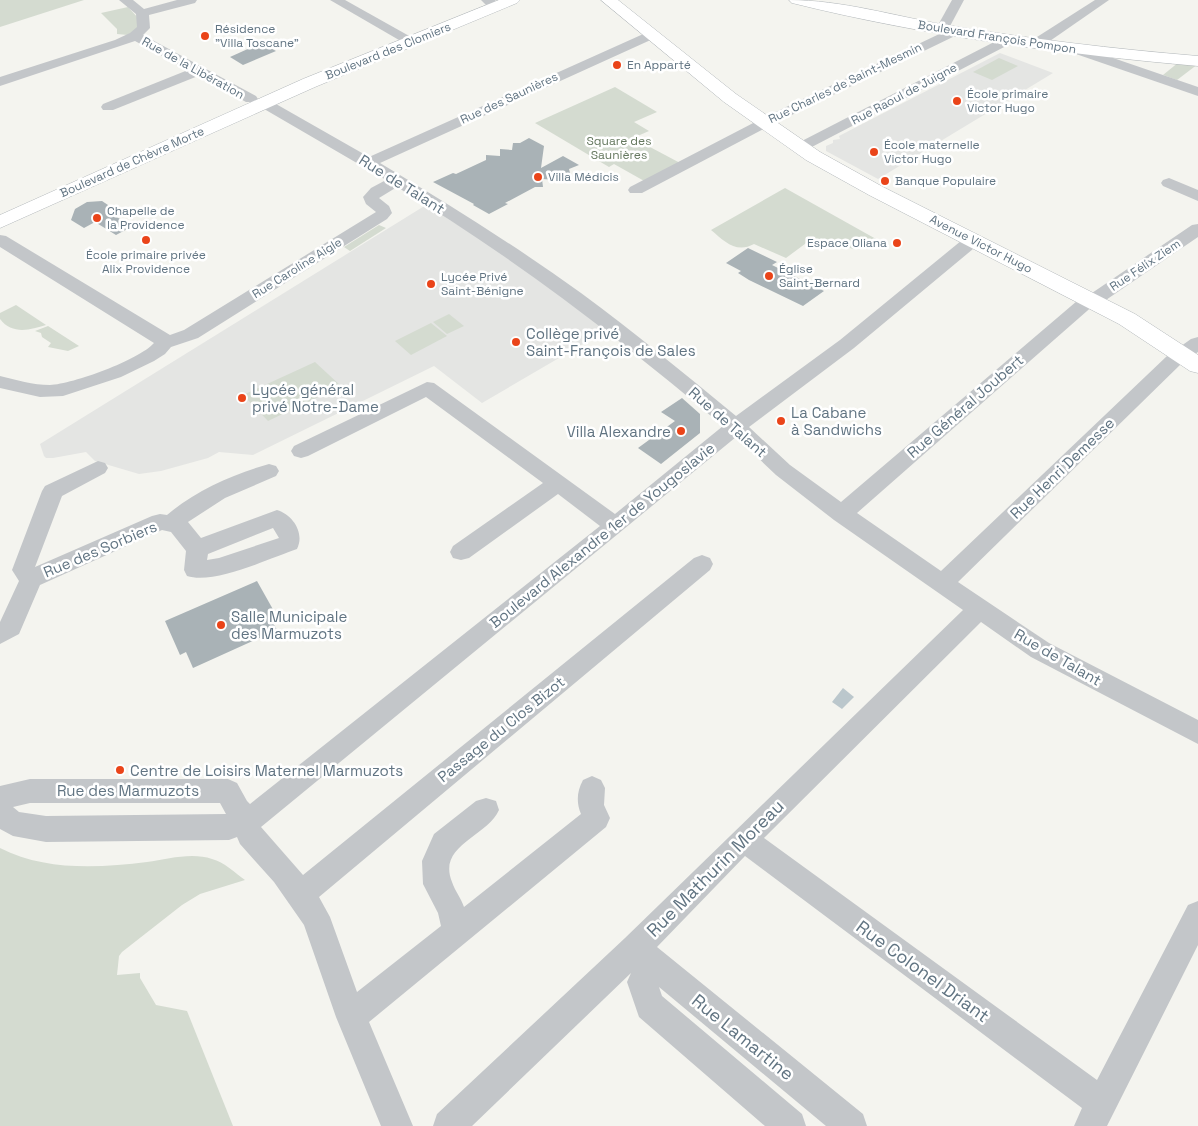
<svg xmlns="http://www.w3.org/2000/svg" width="1198" height="1126" font-family="'Space Grotesk',sans-serif">
<rect width="100%" height="100%" fill="#f4f4ef"/>
<g fill="#e4e5e3">
<path d="M 1000,53 L 1053,73 L 878,179 L 826,151 L 826,146 L 833,143 L 833,140 L 840,139 L 839,136 Z"/>
<path d="M 426,205 L 496,249 L 607,330 L 482,403 L 434,366 L 253,455 L 219,452 L 208,458 L 161,471 L 139,474 L 95,461 L 86,452 L 53,458 L 46,458 L 44,456 L 40,444 Z"/>
</g>
<g fill="#d4dbd0">
<path d="M 0,0 L 84,0 L 0,27 Z"/>
<path d="M 128,7 L 139,19 L 137,29 L 128,35 L 117,34 L 117,29 L 101,13 Z"/>
<path d="M 999,58 L 1018,66 L 992,80 L 973,72 Z"/>
<path d="M 1179,62 L 1198,64 L 1177,80 L 1163,75 Z"/>
<path d="M 615,87 L 657,112 L 634,122 L 649,131 L 633,138 L 682,164 L 646,182 L 614,164 L 609,167 L 535,123 Z"/>
<path d="M 785,188 L 876,239 L 869,244 L 853,249 L 843,245 L 837,249 L 813,238 L 786,258 L 754,244 C 736,254 724,241 711,230 Z"/>
<path d="M 379,225 L 386,228 L 350,251 L 344,247 Z"/>
<path d="M 16,305 L 46,325 C 30,330 12,335 0,319 L 0,313 Z"/>
<path d="M 449,314 L 464,326 L 447,334 L 433,322 Z"/>
<path d="M 431,323 L 447,336 L 411,355 L 395,341 Z"/>
<path d="M 48,326 L 79,346 L 68,351 L 48,347 L 51,343 L 42,337 L 41,333 L 35,331 Z"/>
<path d="M 315,362 L 341,386 L 268,421 L 243,395 Z"/>
<path d="M 0,848 C 45,871 98,868 147,862 C 168,859 192,852 212,859 C 224,862 235,873 245,880 L 200,894 L 182,905 L 122,952 L 119,956 L 117,975 L 140,973 L 140,978 L 156,1005 L 187,1011 L 233,1126 L 0,1126 Z"/>
</g>
<path fill="#bbc7cc" d="M 843,688 L 854,697 L 842,709 L 832,702 Z"/>
<g fill="#a9b2b6">
<path d="M 261,43 L 276,51 L 243,65 L 230,57 Z"/>
<path d="M 529,138 L 544,146 L 541,168 L 563,156 L 579,165 L 569,169 L 570,173 L 556,174 L 557,180 L 542,179 L 543,187 L 535,187 L 505,203 L 508,204 L 489,214 L 473,205 L 474,204 L 433,182 L 453,173 L 456,174 L 486,160 L 486,155 L 500,156 L 500,149 L 512,150 L 513,143 L 520,143 Z"/>
<path d="M 102,201 L 117,211 L 111,214 L 133,226 L 116,235 L 95,222 L 84,228 L 71,220 L 75,209 L 87,202 Z"/>
<path d="M 748,248 L 777,262 L 772,265 L 824,291 L 803,306 L 749,280 L 738,273 L 741,271 L 726,263 Z"/>
<path d="M 682,398 L 700,414 L 700,433 L 661,464 L 638,448 L 675,421 L 661,412 Z"/>
<path d="M 257,581 L 275,613 L 269,616 L 277,630 L 193,668 L 186,652 L 180,655 L 165,621 Z"/>
</g>
<g fill="none" stroke-linecap="round" stroke-linejoin="round">
<defs>
<g id="major">
<path d="M 499,0 L 520,0 L 517,3 L 315,87 L 0,228 L 0,215 L 303,79 Z"/>
<path d="M 601,0 L 618,0 L 736,94 L 820,152 L 883,187 L 1135,314 L 1198,355 L 1198,373 L 1190,371 L 1119,324 L 869,195 L 806,160 L 724,102 Z"/>
<path d="M 789,0 C 842,0 894,16 946,25 C 1030,39 1114,49 1198,56 L 1198,66 C 1062,54 925,36 792,3 Z"/>
</g>
</defs>
<use href="#major" stroke="#b3b8bb" stroke-width="1"/>
<g fill="#c3c6c9" fill-rule="evenodd">
<path d="M 119,0 L 133,0 L 144,9 L 177,0 L 197,0 L 195,3 L 149,15 L 150,28 L 143,35 L 256,96 L 258,99 L 256,102 L 246,102 L 198,76 L 113,110 L 103,110 L 101,107 L 103,104 L 188,70 L 135,41 L 0,86 L 0,77 L 115,40 L 130,33 L 137,27 L 136,14 Z"/>
<path d="M 330,0 L 345,0 L 411,37 L 409,40 L 399,40 Z"/>
<path d="M 481,0 L 495,0 L 497,3 L 491,7 L 487,6 Z"/>
<path d="M 952,0 L 964,0 L 949,28 L 939,28 L 938,25 Z"/>
<path d="M 1095,0 L 1109,0 L 1047,43 L 1037,43 L 1035,40 L 1037,37 Z"/>
<path d="M 954,27 L 959,28 L 960,31 L 959,34 L 769,126 L 642,193 L 630,193 L 628,190 L 630,187 L 759,120 Z"/>
<path d="M 650,31 L 657,35 L 655,38 L 380,163 C 448,204 516,246 581,293 C 634,332 685,374 736,416 L 840,340 L 967,236 L 979,236 L 981,240 L 979,244 L 854,348 L 749,427 L 790,465 L 841,502 L 1084,295 L 1092,293 L 1192,225 L 1198,224 L 1198,237 L 1103,302 L 1095,304 L 857,513 L 941,571 L 1167,356 L 1191,339 L 1198,337 L 1198,352 L 1181,364 L 958,582 L 1049,643 L 1198,720 L 1198,744 L 1031,657 L 981,622 L 764,838 L 1097,1080 L 1188,905 L 1198,901 L 1198,945 L 1107,1126 L 1074,1126 L 1082,1108 L 745,856 L 657,947 L 863,1114 L 867,1126 L 826,1126 L 659,987 L 662,996 L 802,1114 L 806,1126 L 765,1126 L 639,1017 L 627,982 L 631,973 L 472,1126 L 433,1126 L 437,1114 L 625,938 L 963,610 L 834,520 L 776,475 L 736,437 L 261,827 L 303,875 L 694,558 L 702,555 L 710,558 L 713,564 L 710,570 L 319,897 L 330,917 L 357,992 L 441,926 L 438,913 L 423,884 L 422,861 L 434,834 L 476,801 L 486,798 L 496,801 L 499,810 C 487,837 437,845 452,882 C 455,891 461,898 464,907 L 581,814 C 576,802 577,791 583,780 L 592,776 L 601,780 L 605,788 L 604,805 L 610,818 L 606,827 L 369,1022 L 413,1126 L 381,1126 L 336,1017 L 304,925 L 274,882 L 240,844 L 237,837 L 229,840 L 46,842 L 13,836 L 0,829 L 0,786 L 30,779 L 228,779 L 237,783 L 247,801 L 250,804 L 600,526 L 558,494 L 469,558 L 461,560 L 453,558 L 450,552 L 453,546 L 543,483 L 426,397 L 308,456 L 301,458 L 294,456 L 291,451 L 294,446 L 427,382 L 434,383 L 615,514 L 723,426 C 619,338 513,257 397,187 L 379,198 L 389,206 L 392,213 L 387,219 L 198,338 L 171,347 L 165,354 L 154,361 L 121,377 L 63,396 L 40,397 L 0,388 L 0,376 C 16,380 33,385 50,385 C 73,384 139,360 154,343 L 0,247 L 0,235 L 6,236 L 170,335 L 184,330 L 376,212 L 366,204 L 363,197 L 371,188 L 386,180 L 259,106 L 257,103 L 259,100 L 269,100 L 369,157 ZM 30,803 L 220,803 L 226,814 L 46,816 L 19,812 L 13,807 Z"/>
<path d="M 1001,34 L 1006,35 L 1010,42 L 1008,45 L 806,150 L 796,150 L 793,147 L 796,144 L 996,41 L 994,38 L 996,35 Z"/>
<path d="M 1078,46 L 1198,87 L 1198,96 L 1073,53 L 1071,50 Z"/>
<path d="M 1169,178 L 1198,190 L 1198,201 L 1163,186 L 1161,183 L 1163,180 Z"/>
<path d="M 98,461 L 105,463 L 108,468 L 105,473 L 62,496 L 35,567 L 152,516 L 160,514 L 167,515 C 195,491 233,474 269,464 L 276,466 L 279,471 L 276,476 L 225,498 L 188,522 L 201,538 L 277,510 C 293,515 305,533 297,549 C 270,558 214,585 187,576 L 184,570 L 186,551 L 171,532 L 162,530 L 40,585 L 19,634 L 0,644 L 0,622 L 19,581 L 12,570 L 42,491 L 45,486 ZM 273,528 L 279,538 L 219,558 L 207,560 L 208,554 Z"/>
</g>
<use href="#major" fill="#fff" fill-rule="evenodd"/>
</g>
<g fill="#ea4419" stroke="#fff" stroke-width="2">
<circle cx="205" cy="36" r="5"/>
<circle cx="617" cy="65" r="5"/>
<circle cx="957" cy="101" r="5"/>
<circle cx="874" cy="152" r="5"/>
<circle cx="538" cy="177" r="5"/>
<circle cx="885" cy="181" r="5"/>
<circle cx="97" cy="218" r="5"/>
<circle cx="146" cy="240" r="5"/>
<circle cx="897" cy="243" r="5"/>
<circle cx="769" cy="276" r="5"/>
<circle cx="431" cy="284" r="5"/>
<circle cx="516" cy="342" r="5"/>
<circle cx="242" cy="398" r="5"/>
<circle cx="781" cy="421" r="5"/>
<circle cx="681" cy="431" r="5"/>
<circle cx="221" cy="625" r="5"/>
<circle cx="120" cy="770" r="5"/>
</g>
<g text-anchor="middle" dominant-baseline="central" stroke-width="5" stroke-linejoin="round" paint-order="stroke">
<g font-size="12" fill="#617482" stroke="#fff" text-anchor="start">
<text x="215" y="29">Résidence<tspan x="215" dy="14">"Villa Toscane"</tspan></text>
<text x="627" y="65">En Apparté</text>
<text x="967" y="94">École primaire<tspan x="967" dy="14">Victor Hugo</tspan></text>
<text x="884" y="145">École maternelle<tspan x="884" dy="14">Victor Hugo</tspan></text>
<text x="548" y="177">Villa Médicis</text>
<text x="895" y="181">Banque Populaire</text>
<text x="107" y="211">Chapelle de<tspan x="107" dy="14">la Providence</tspan></text>
<text x="887" y="243" text-anchor="end">Espace Oliana</text>
<text x="146" y="255" text-anchor="middle">École primaire privée<tspan x="146" dy="14">Alix Providence</tspan></text>
<text x="779" y="269">Église<tspan x="779" dy="14">Saint-Bernard</tspan></text>
<text x="441" y="277">Lycée Privé<tspan x="441" dy="14">Saint-Bénigne</tspan></text>
</g>
<g font-size="12" fill="#617482" stroke="#fff">
<text transform="translate(997 37) rotate(9)">Boulevard François Pompon</text>
<text transform="translate(388 51) rotate(-22)">Boulevard des Clomiers</text>
<text transform="translate(193 68) rotate(29)">Rue de la Libération</text>
<text transform="translate(845 83) rotate(-26)">Rue Charles de Saint-Mesmin</text>
<text transform="translate(904 94) rotate(-28)">Rue Raoul de Juigne</text>
<text transform="translate(509 98) rotate(-25)">Rue des Saunières</text>
<text transform="translate(132 162) rotate(-24)">Boulevard de Chèvre Morte</text>
<text transform="translate(981 244) rotate(27)">Avenue Victor Hugo</text>
<text transform="translate(1145 265) rotate(-34)">Rue Félix Ziem</text>
<text transform="translate(297 268) rotate(-32)">Rue Caroline Aigle</text>
</g>
<g font-size="12" fill="#667960" stroke="#fff">
<text x="619" y="141">Square des<tspan x="619" dy="14">Saunières</tspan></text>
</g>
<g font-size="15" fill="#617482" stroke="#fff">
<text transform="translate(402 184) rotate(32)">Rue de Talant</text>
<text transform="translate(965 406) rotate(-41)">Rue Général Joubert</text>
<text transform="translate(728 422) rotate(41)">Rue de Talant</text>
<text transform="translate(1062 468) rotate(-44)">Rue Henri Demesse</text>
<text transform="translate(602 535) rotate(-39)">Boulevard Alexandre 1er de Yougoslavie</text>
<text transform="translate(100 549) rotate(-23)">Rue des Sorbiers</text>
<text transform="translate(1058 657) rotate(30)">Rue de Talant</text>
<text transform="translate(501 729) rotate(-39)">Passage du Clos Bizot</text>
<text x="128" y="790">Rue des Marmuzots</text>
</g>
<g font-size="15" fill="#617482" stroke="#fff" text-anchor="start">
<text x="526" y="333">Collège privé<tspan x="526" dy="17">Saint-François de Sales</tspan></text>
<text x="252" y="389">Lycée général<tspan x="252" dy="17">privé Notre-Dame</tspan></text>
<text x="791" y="412">La Cabane<tspan x="791" dy="17">à Sandwichs</tspan></text>
<text x="671" y="431" text-anchor="end">Villa Alexandre</text>
<text x="231" y="616">Salle Municipale<tspan x="231" dy="17">des Marmuzots</tspan></text>
<text x="130" y="770">Centre de Loisirs Maternel Marmuzots</text>
</g>
<g font-size="18" fill="#617482" stroke="#fff">
<text transform="translate(715 868) rotate(-45)">Rue Mathurin Moreau</text>
<text transform="translate(923 971) rotate(36)">Rue Colonel Driant</text>
<text transform="translate(743 1037) rotate(39)">Rue Lamartine</text>
</g>
</g>
</svg>
